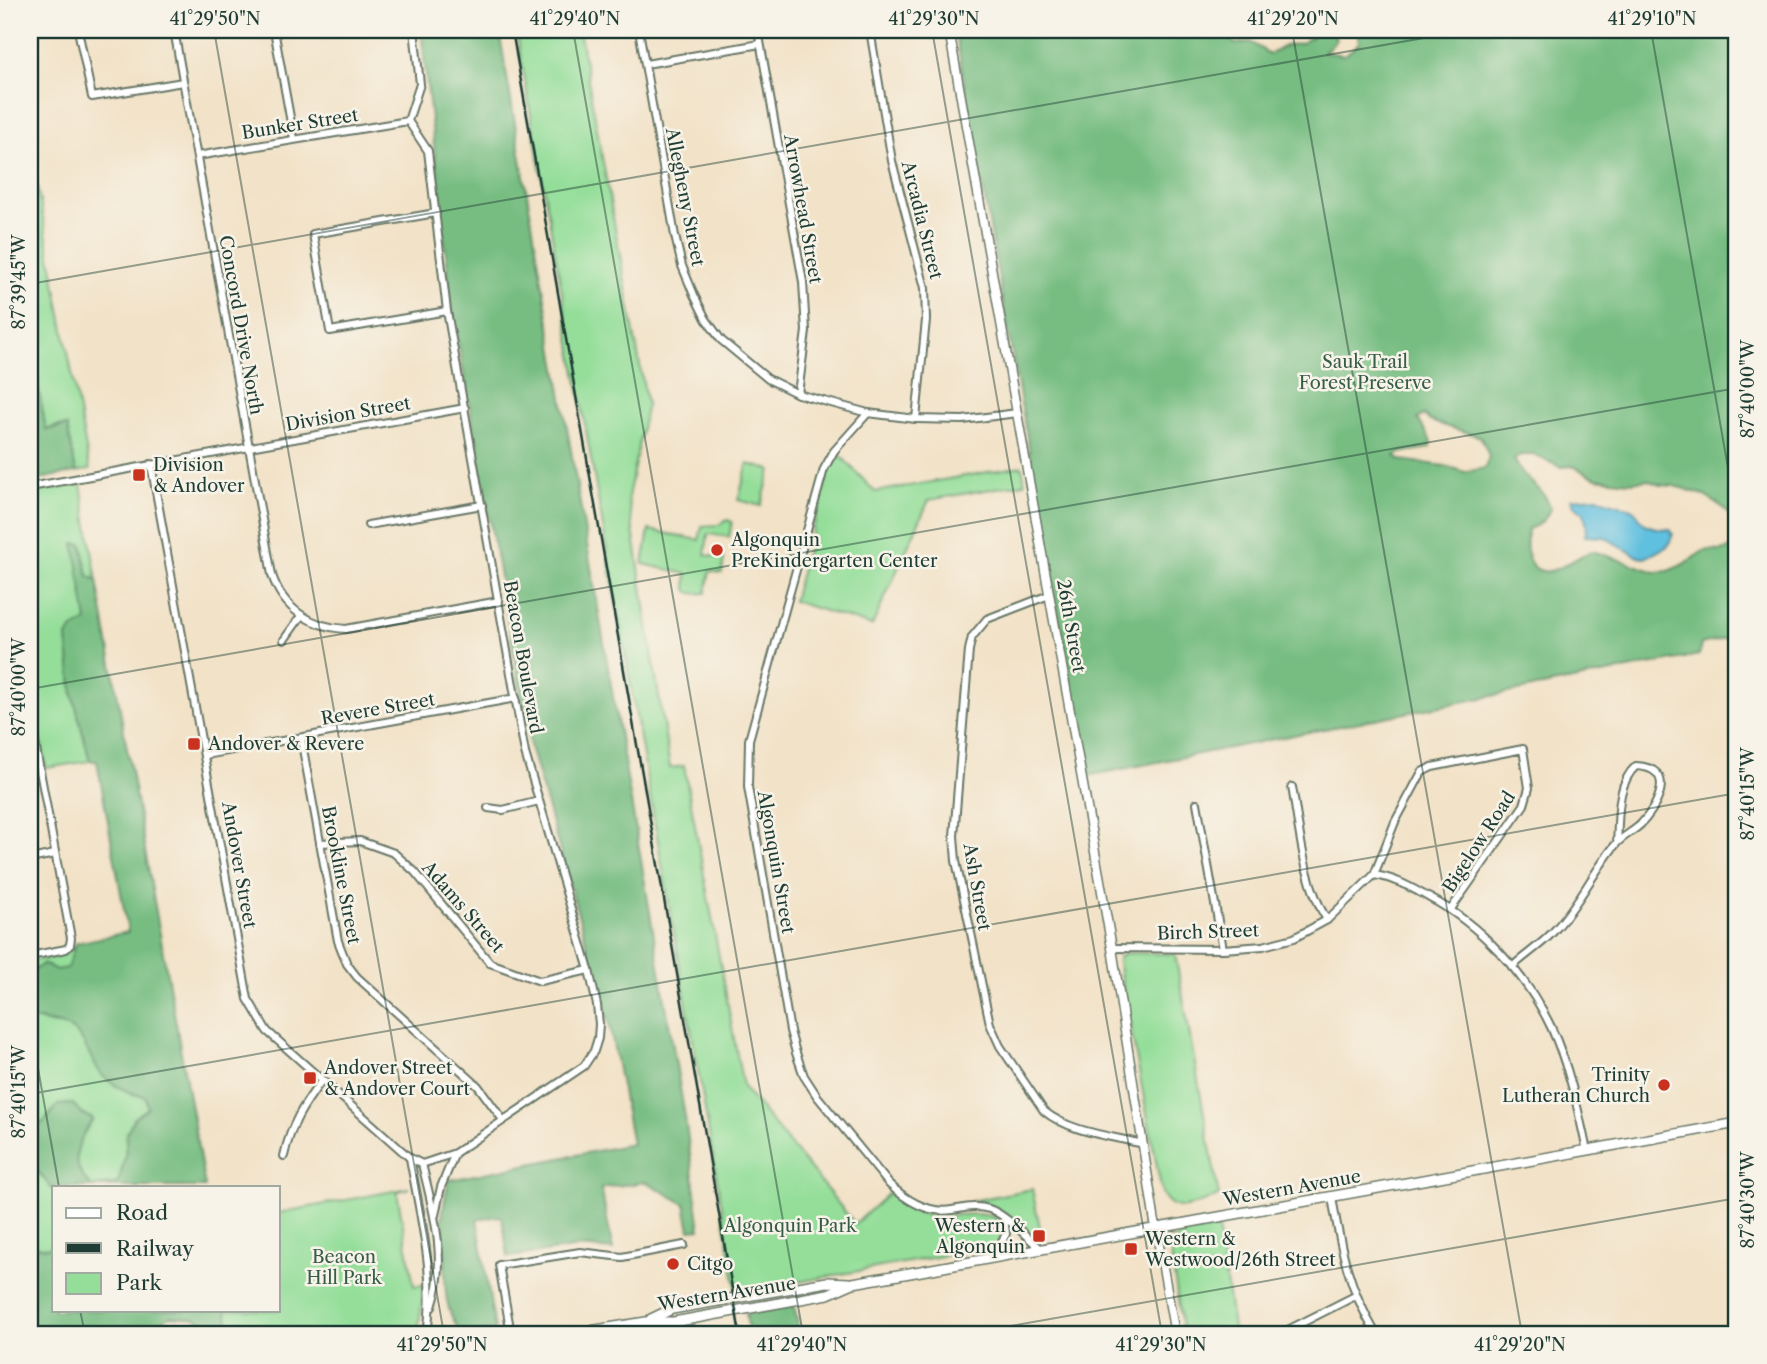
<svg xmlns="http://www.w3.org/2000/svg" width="1767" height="1364" font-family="'Libre Caslon Text',serif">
<rect width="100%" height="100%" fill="#f7f3e8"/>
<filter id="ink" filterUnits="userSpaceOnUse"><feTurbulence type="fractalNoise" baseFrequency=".0143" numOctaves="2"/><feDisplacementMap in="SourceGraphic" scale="14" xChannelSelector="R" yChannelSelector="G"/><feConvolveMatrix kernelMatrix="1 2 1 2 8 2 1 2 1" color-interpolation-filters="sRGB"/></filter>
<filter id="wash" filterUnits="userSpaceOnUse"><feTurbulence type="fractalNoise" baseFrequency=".00686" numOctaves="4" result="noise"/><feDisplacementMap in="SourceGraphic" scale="28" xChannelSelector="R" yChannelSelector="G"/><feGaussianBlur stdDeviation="1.57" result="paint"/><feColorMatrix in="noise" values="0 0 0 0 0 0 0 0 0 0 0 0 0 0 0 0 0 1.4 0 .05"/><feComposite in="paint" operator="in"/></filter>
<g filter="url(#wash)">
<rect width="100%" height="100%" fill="#f2e2c7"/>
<g fill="#94de9a" stroke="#5a8e67" stroke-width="2">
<path d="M 516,30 L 579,30 L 647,404 L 628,497 L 670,768 L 684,766 L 743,1087 L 855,1224 L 890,1192 C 901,1202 913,1211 928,1215 C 949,1220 1022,1198 997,1246 L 737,1293 Z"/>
<path d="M 33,164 L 90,470 L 76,472 L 67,426 L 56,426 L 46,430 L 30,342 L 30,243 L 36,237 L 32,216 L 30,214 L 30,166 Z"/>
<path d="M 838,453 L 875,492 L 1022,466 L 1025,483 L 929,500 L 872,626 L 793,601 L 829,470 Z"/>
<path d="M 748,464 L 771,470 L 761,506 L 738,500 Z"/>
<path d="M 81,484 L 97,580 L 88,576 L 82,544 L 87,622 L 73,629 L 67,637 L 73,695 L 90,761 L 46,768 L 30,676 L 30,493 Z"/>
<path d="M 728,520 L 732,522 L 729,537 L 708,534 L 705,555 L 724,558 L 722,573 L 710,571 L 706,593 C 686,595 685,593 687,574 L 643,564 L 649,530 L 699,540 L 702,526 L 718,525 Z"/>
<path d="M 76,943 L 68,968 L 57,970 L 43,964 L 30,973 L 30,961 C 47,958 65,959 76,943 Z"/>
<path d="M 1127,953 L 1175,954 L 1219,1196 C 1198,1203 1175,1219 1162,1193 L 1118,961 L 1119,957 Z"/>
<path d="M 33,1019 L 71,1028 L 84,1041 L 103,1076 L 133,1094 L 146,1097 L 148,1108 L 135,1117 L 127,1132 L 125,1158 L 119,1183 L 92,1187 C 67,1163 76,1144 93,1119 L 82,1114 L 73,1104 L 58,1105 L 44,1122 L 30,1128 L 30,1020 Z"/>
<path d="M 30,1162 L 54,1191 L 54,1244 L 48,1248 L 30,1246 Z"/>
<path d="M 409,1188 L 397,1192 L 414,1286 L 424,1285 L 418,1334 L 230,1334 L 226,1310 L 278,1310 L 278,1213 Z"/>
<path d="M 1032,1189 L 1042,1237 C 1017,1236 1009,1202 971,1201 Z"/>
<path d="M 1218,1228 L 1234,1334 L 1183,1334 L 1170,1248 L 1172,1241 L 1183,1234 Z"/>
</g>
<g fill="#77bd82" stroke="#4b7d5b" stroke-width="2" fill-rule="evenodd">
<path d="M 421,30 L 499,30 L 685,1117 L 700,1229 L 690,1230 L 685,1204 L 646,1182 L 601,1188 L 613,1250 L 579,1247 L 508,1257 L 502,1216 L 477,1219 L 495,1330 L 462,1334 C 444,1311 445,1289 445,1261 C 445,1249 442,1236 442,1223 C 442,1208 446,1194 449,1180 L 632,1144 L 609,1022 L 531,750 L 452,308 Z"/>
<path d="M 955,30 L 1224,30 L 1227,37 L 1235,44 L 1250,42 L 1270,54 L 1285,46 L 1302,43 L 1321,30 L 1331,31 L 1336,39 L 1333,44 L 1323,52 L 1345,55 L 1359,43 L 1358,30 L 1737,30 L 1737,522 L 1721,506 L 1701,494 L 1675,486 L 1660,485 L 1647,480 L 1629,482 L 1596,478 L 1573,466 L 1561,467 L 1534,455 L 1521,455 L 1514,459 C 1524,482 1543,486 1551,508 C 1545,520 1540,525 1528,529 C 1526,540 1525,558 1533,566 C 1550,583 1575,555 1593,551 L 1655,572 L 1668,571 L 1682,565 L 1705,550 L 1721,551 L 1737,547 L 1737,635 L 1701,644 L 1699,655 L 1087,776 ZM 1424,415 L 1430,421 L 1481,437 L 1489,456 L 1485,468 L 1465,472 L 1445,466 L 1400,460 L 1395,456 C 1403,449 1419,452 1430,447 L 1432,442 L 1418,419 Z"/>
<path d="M 30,342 L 46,430 L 67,426 L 76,472 L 39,479 L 30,429 Z"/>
<path d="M 74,543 L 82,544 L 88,576 L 97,580 L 205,1187 L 54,1187 L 54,1191 L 30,1162 L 30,1128 L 44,1122 L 58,1105 L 73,1104 L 82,1114 L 93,1119 C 76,1143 67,1164 92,1187 L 118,1183 L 125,1158 L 127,1132 L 135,1117 L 148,1108 L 146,1097 C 132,1094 112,1086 102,1075 C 83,1052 88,1028 51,1022 C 44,1021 37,1019 30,1020 L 30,973 L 43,964 L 57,970 L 67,968 L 76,943 L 128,932 L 97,761 L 90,761 L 73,695 L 67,637 L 73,629 L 87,621 Z"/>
<path d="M 54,1244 L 54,1310 L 226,1310 L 230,1334 L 218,1334 L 217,1329 L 195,1318 L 170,1316 L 155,1326 L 104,1334 L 30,1334 L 30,1246 L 48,1248 Z"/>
<path d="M 794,1306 L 800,1334 L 749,1334 L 746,1314 Z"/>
</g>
<path fill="#61c0df" stroke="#407e8a" stroke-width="2" d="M 1598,497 C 1608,504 1620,503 1631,509 C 1638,512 1638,517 1643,522 C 1649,528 1661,529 1670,529 L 1673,534 L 1668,546 L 1645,558 L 1639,557 L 1604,537 L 1585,536 L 1587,526 L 1584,513 L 1574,505 L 1571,499 Z"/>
</g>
<g filter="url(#ink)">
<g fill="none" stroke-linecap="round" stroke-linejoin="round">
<defs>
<g id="minor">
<path d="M 78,30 L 92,97 L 183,82"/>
<path d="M 174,30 L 272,575 C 283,609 311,627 346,629 L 499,601"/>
<path d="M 274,30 L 294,139"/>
<path d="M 414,30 L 420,84 L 408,121 L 428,151 L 447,311 L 525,753 L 589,970 L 597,1005 L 599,1024 L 598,1038 L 594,1051 L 584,1066 L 455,1153 L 441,1187 L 435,1215"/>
<path d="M 639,30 L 675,236 L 682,266 L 694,295 L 706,319 L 721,340 L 768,379 L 798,394 L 868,413 L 916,419 L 963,420 L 1017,413"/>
<path d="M 758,30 L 803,282 L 806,331 L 798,394"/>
<path d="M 870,30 L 892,161 L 925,288 L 926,320 L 916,419"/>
<path d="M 646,64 L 760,44"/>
<path d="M 197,156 L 408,121"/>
<path d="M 436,213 L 313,234 L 330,331 L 447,311"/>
<path d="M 868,413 L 834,451 L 824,469 L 749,740 L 748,787 L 790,1031 L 796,1053 L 804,1076 L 817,1096 L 889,1184 C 906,1200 927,1214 952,1210 C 965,1208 976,1205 989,1209 C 1005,1214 1028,1238 1041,1249"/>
<path d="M 151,464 L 248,999 L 267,1031 L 410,1158 L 422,1164 L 455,1153"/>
<path d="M 30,487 L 465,408"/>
<path d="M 368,525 L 482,505"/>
<path d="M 1049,595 L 987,619 L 972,637 L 969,650 L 954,836 L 956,861 L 990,1024 L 1000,1046 L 1044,1111 C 1069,1132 1111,1136 1143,1144"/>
<path d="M 284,640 L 301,616"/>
<path d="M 30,717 L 71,938 L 70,945 L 66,949 L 30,956"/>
<path d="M 301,738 L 338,941 L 347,964 L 357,977 L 478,1086 L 503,1120"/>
<path d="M 205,755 L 516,698"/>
<path d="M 1292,787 C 1300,831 1303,881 1327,920"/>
<path d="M 1197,803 L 1223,949"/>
<path d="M 488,808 L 503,810 L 539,801"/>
<path d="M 320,843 L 360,841 L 394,853 L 415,872 L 490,963 L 540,981 L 589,970"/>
<path d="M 30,859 L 55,854"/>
<path d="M 1374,875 C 1395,878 1410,887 1428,897 C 1480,924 1526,974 1551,1027 C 1569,1066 1578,1109 1587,1151"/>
<path d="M 1112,948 L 1223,949 L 1263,946 L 1294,938 L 1327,920 L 1374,875 L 1395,822 L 1422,772 L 1432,767 L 1523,749 L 1529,788 L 1524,805 L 1451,909"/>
<path d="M 1512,967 C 1525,955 1541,945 1553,932 C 1578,906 1593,872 1616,844 C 1623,836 1634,831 1641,824 C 1659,804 1677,768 1636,766 C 1616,784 1619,818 1617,843"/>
<path d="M 284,1156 C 291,1124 303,1106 322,1080"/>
<path d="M 410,1158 C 420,1216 436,1276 427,1334"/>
<path d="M 422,1164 C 433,1210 448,1260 432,1307"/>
<path d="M 1332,1197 C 1341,1250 1348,1286 1376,1334"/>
<path d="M 993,1257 L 1006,1234 L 1004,1218"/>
<path d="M 511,1334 L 499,1265 L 580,1252 L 622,1257 L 684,1245"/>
<path d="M 1280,1334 L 1355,1296"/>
</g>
<path id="tertiary" d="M 949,30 L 1112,948 L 1156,1229 L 1175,1334"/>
<g id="secondary">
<path d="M 651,1319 L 672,1309 L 827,1282 L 849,1283"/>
<path d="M 571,1334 L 646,1322 L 674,1322 L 828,1294 L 853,1283 L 921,1271 L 1737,1123"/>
</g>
</defs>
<use href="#minor" stroke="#697767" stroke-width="10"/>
<use href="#tertiary" stroke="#697767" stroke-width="11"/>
<use href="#secondary" stroke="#697767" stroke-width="12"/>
<use href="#minor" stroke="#fff" stroke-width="6"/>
<use href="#tertiary" stroke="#fff" stroke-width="8"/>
<use href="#secondary" stroke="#fff" stroke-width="9"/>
<path stroke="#1f3d34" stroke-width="2.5" d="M 512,30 L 740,1334"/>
</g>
</g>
<path fill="none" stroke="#1f3d34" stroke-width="2" stroke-opacity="0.45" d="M 214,30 L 444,1334M 573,30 L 803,1334M 932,30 L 1162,1334M 1292,30 L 1522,1334M 1651,30 L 1737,519M 30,284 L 1469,30M 30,689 L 1737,388M 30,1023 L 59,1187M 30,1094 L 1737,793M 80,1310 L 85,1334M 965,1334 L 1737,1198"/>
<g fill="#c8321e" stroke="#f7f3e8" stroke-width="2.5">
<rect x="132" y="468" width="14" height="14" rx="3.5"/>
<circle cx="717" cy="550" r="7"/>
<rect x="187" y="737" width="14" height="14" rx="3.5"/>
<rect x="303" y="1071" width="14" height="14" rx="3.5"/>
<circle cx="1664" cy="1085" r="7"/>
<rect x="1032" y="1229" width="14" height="14" rx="3.5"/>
<rect x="1124" y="1242" width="14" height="14" rx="3.5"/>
<circle cx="673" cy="1264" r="7"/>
</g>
<g text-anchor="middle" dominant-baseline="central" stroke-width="5" stroke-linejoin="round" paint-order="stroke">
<g font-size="18" fill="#1f3d34" stroke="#f7f3e8">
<text transform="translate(300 124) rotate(-9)">Bunker Street</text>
<text transform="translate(685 197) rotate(79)">Allegheny Street</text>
<text transform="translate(803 209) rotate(80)">Arrowhead Street</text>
<text transform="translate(922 220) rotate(76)">Arcadia Street</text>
<text transform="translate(241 325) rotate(80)">Concord Drive North</text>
<text transform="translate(348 414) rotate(-10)">Division Street</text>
<text transform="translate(1071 626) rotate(80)">26th Street</text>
<text transform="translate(523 657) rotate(80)">Beacon Boulevard</text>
<text transform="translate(378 709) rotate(-10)">Revere Street</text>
<text transform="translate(1479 842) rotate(-57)">Bigelow Road</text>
<text transform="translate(776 862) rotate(80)">Algonquin Street</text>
<text transform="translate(239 865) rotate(80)">Andover Street</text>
<text transform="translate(341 875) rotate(79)">Brookline Street</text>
<text transform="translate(977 887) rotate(80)">Ash Street</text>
<text transform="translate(463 907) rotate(49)">Adams Street</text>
<text transform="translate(1208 932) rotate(-2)">Birch Street</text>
<text transform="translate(1292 1188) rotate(-10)">Western Avenue</text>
<text transform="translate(727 1294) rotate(-9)">Western Avenue</text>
</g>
<g font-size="18" fill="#365d48" stroke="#f7f3e8">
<text x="1365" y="362">Sauk Trail<tspan x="1365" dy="21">Forest Preserve</tspan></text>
<text x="790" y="1226">Algonquin Park</text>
<text x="344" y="1257">Beacon<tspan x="344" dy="21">Hill Park</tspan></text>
</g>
<g font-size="18" fill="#1f3d34" stroke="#f7f3e8" text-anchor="start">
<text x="153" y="465">Division<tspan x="153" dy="21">&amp; Andover</tspan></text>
<text x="731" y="540">Algonquin<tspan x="731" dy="21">PreKindergarten Center</tspan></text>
<text x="208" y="744">Andover &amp; Revere</text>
<text x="324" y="1068">Andover Street<tspan x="324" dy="21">&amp; Andover Court</tspan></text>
<text x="1650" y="1075" text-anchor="end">Trinity<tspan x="1650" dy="21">Lutheran Church</tspan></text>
<text x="1025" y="1226" text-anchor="end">Western &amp;<tspan x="1025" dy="21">Algonquin</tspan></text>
<text x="1145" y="1239">Western &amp;<tspan x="1145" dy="21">Westwood/26th Street</tspan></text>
<text x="687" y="1264">Citgo</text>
</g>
</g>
<rect width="1767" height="1364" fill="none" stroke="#f7f3e8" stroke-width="77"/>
<rect x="52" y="1186" width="228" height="126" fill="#f7f3e8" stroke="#a1aaa0" stroke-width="2"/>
<rect x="66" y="1208" width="35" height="10" fill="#ffffff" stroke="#a1aaa0" stroke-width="2"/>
<text x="116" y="1220" font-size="21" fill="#1f3d34">Road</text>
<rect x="66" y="1243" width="35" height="10" fill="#1f3d34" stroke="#a1aaa0" stroke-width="2"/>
<text x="116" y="1256" font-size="21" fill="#1f3d34">Railway</text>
<rect x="66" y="1273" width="35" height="21" fill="#94de9a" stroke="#a1aaa0" stroke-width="2"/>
<text x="116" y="1290" font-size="21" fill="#1f3d34">Park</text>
<rect x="38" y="38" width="1690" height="1288" fill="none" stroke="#1f3d34" stroke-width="2.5"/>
<g font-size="18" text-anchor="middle" fill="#1f3d34">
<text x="215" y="25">41°29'50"N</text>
<text x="575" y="25">41°29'40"N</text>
<text x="934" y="25">41°29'30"N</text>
<text x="1293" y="25">41°29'20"N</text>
<text x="1652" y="25">41°29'10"N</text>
<text transform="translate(19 282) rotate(-90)" y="6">87°39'45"W</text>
<text transform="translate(1748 389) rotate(-90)" y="6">87°40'00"W</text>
<text transform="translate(19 687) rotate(-90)" y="6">87°40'00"W</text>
<text transform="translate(1748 794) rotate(-90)" y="6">87°40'15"W</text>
<text transform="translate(19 1092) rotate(-90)" y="6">87°40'15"W</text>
<text transform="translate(1748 1200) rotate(-90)" y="6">87°40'30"W</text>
<text x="442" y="1351">41°29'50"N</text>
<text x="802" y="1351">41°29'40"N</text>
<text x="1161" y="1351">41°29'30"N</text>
<text x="1520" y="1351">41°29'20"N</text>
</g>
</svg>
